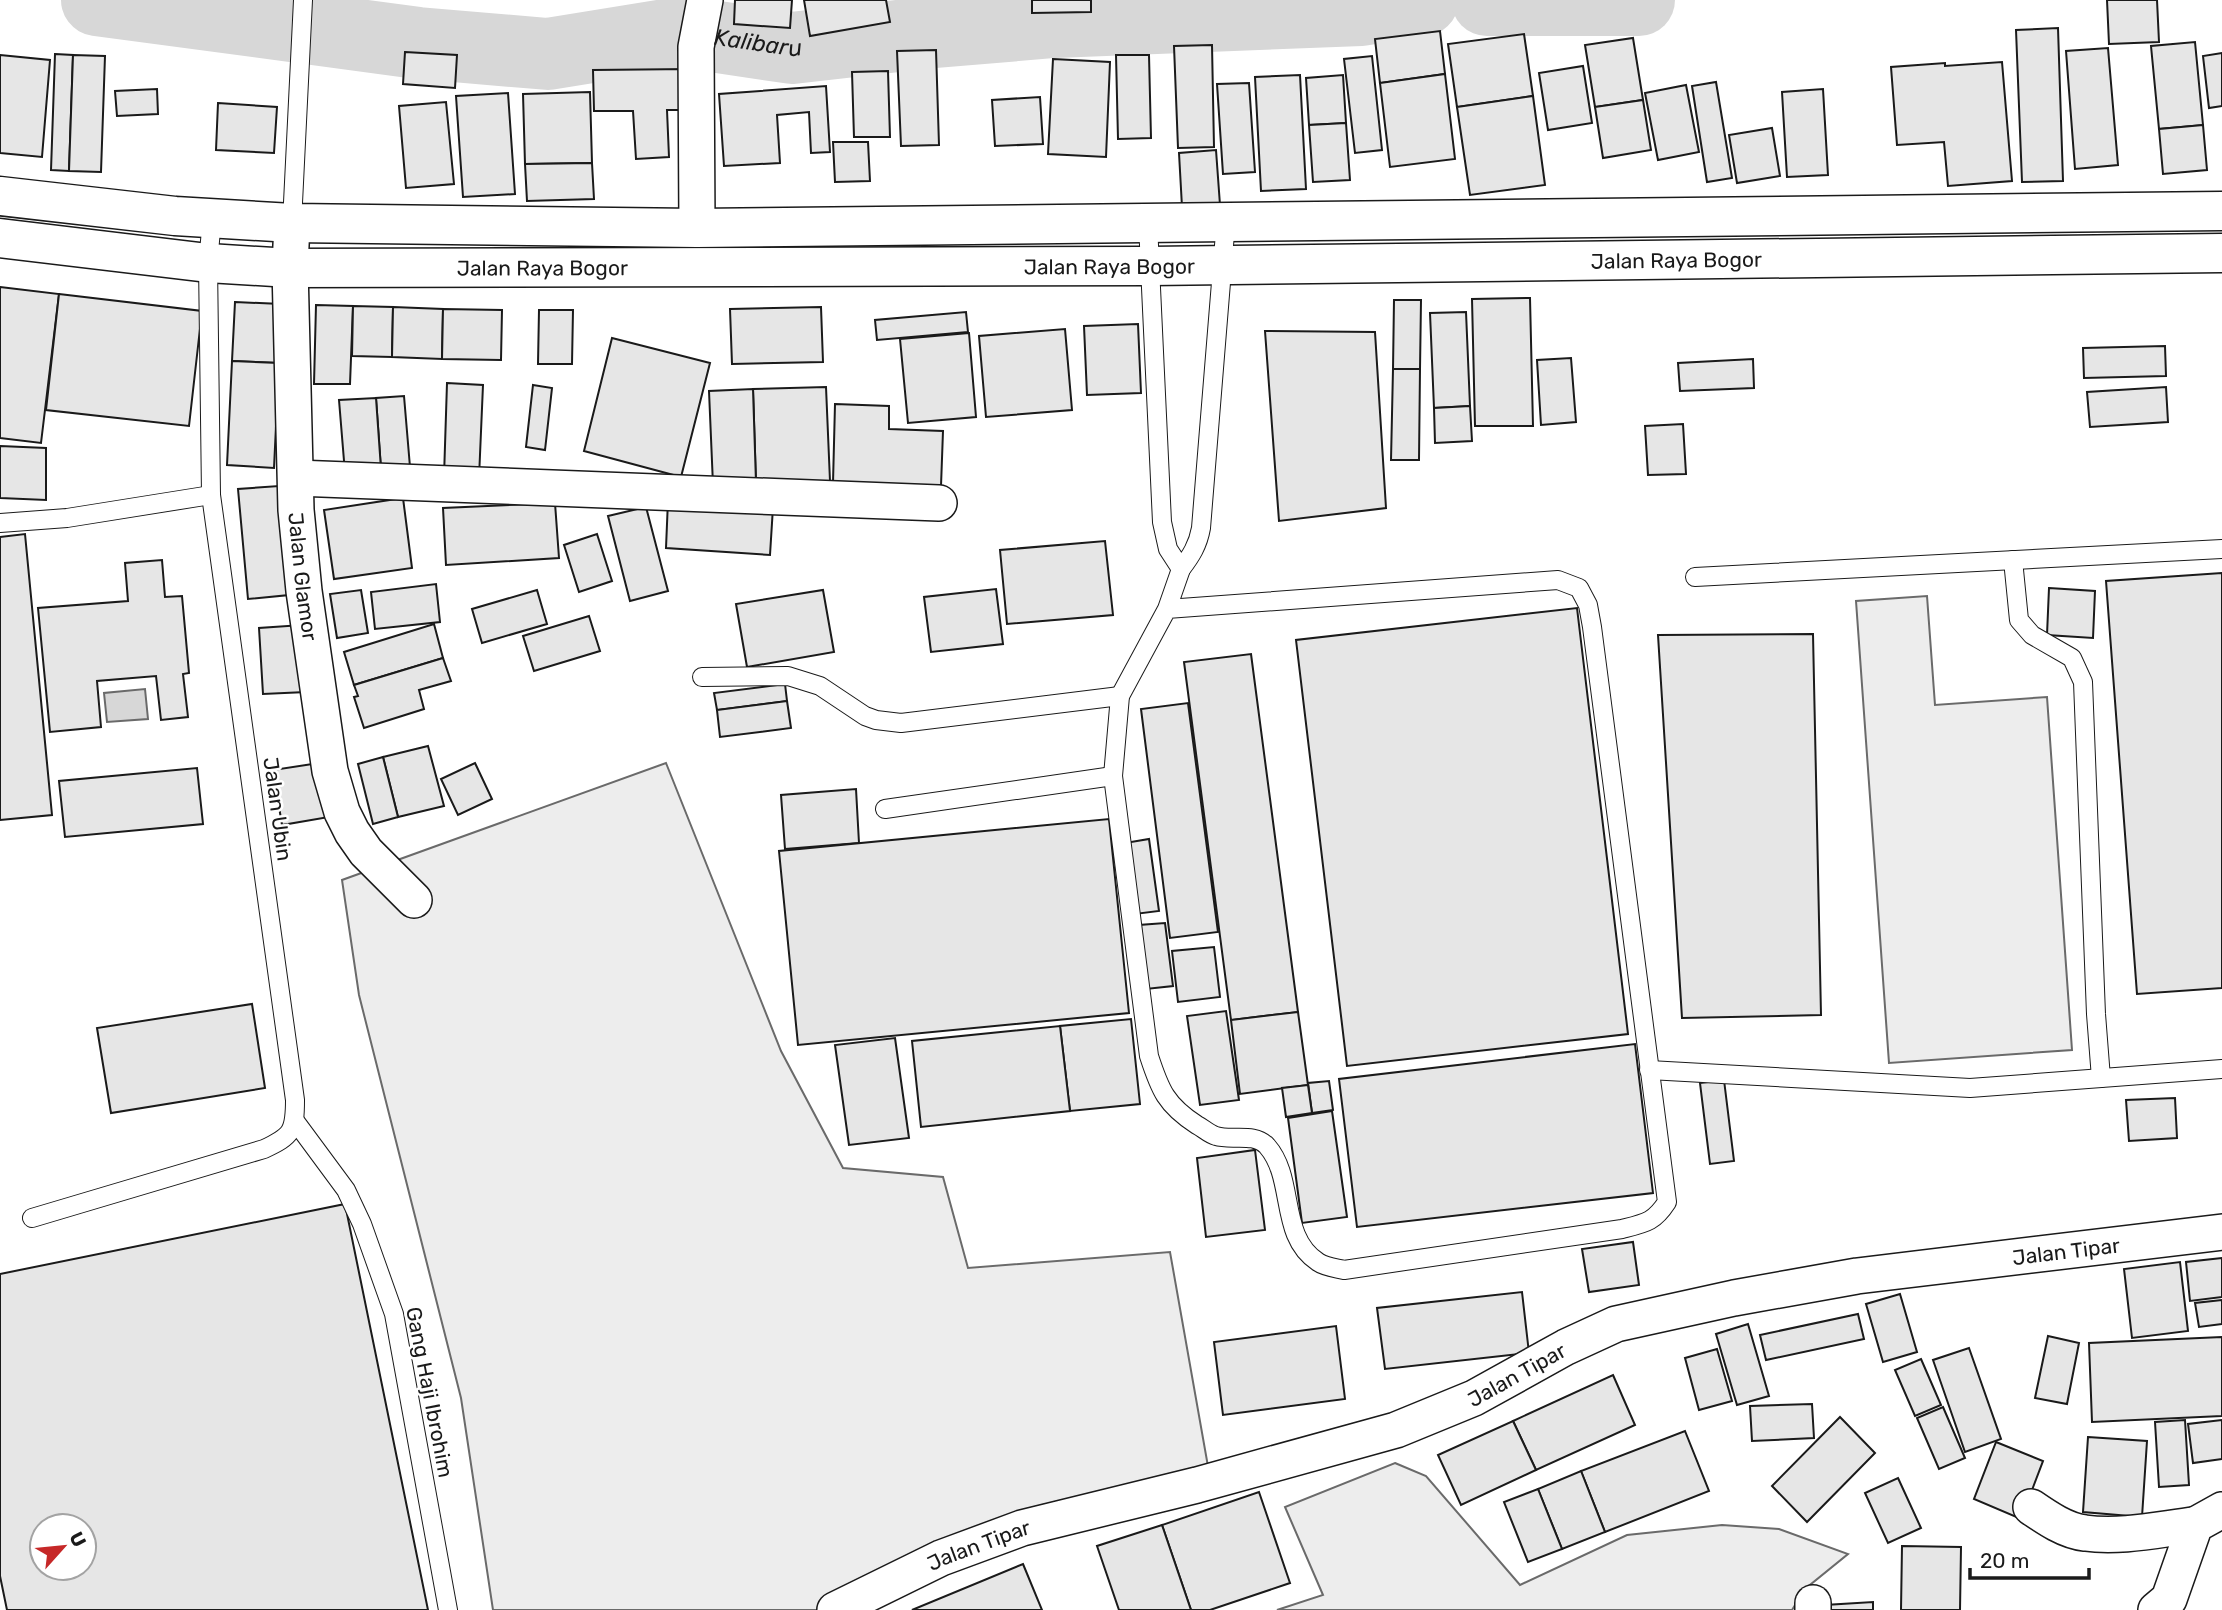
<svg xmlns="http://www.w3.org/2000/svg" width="2222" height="1610" font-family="Rubik,sans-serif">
<rect width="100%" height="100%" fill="#fff"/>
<g fill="#ededed" stroke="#6a6a6a" stroke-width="2">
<path d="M 1927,596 L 1935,705 L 2047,697 L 2072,1050 L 1889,1063 L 1856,601 Z"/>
<path d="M 666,763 L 781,1051 L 843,1168 L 943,1177 L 968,1268 L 1170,1252 L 1209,1472 L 833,1610 L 493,1610 L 461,1398 L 359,995 L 342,880 Z"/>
<path d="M 1395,1463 L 1426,1476 L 1520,1585 L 1627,1535 L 1722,1525 L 1779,1529 L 1848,1554 L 1805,1589 L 1792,1610 L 1277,1610 L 1323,1595 L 1285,1507 Z"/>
</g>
<path fill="#d7d7d7" stroke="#6a6a6a" stroke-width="2" d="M 145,689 L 148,719 L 107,722 L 104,693 Z"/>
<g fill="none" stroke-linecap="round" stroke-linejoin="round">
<g stroke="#d7d7d7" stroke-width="72">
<path id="s1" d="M 97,0 L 418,43 L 548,54 L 684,32 L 792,48 L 924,33 L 1054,22 L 1361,10 L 1423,0"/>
<path d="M 1487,0 L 1639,0"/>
</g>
</g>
<g fill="#e6e6e6" stroke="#1a1a1a" stroke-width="2" fill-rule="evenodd">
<path d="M 735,0 L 792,0 L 790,28 L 734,24 Z"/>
<path d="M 804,0 L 886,0 L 890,22 L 810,36 Z"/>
<path d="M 1032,0 L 1091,0 L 1091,12 L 1032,13 Z"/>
<path d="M 2107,0 L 2157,0 L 2159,42 L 2109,44 Z"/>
<path d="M 2058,28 L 2063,181 L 2022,182 L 2016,30 Z"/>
<path d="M 1440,31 L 1445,74 L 1380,83 L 1375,39 Z"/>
<path d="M 1524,34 L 1533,96 L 1457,107 L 1448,44 Z"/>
<path d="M 1633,38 L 1643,100 L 1595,107 L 1585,45 Z"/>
<path d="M 2195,42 L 2203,125 L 2159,129 L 2151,46 Z"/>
<path d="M 1212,45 L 1214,147 L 1178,148 L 1174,46 Z"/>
<path d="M 2108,48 L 2118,165 L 2075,169 L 2066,51 Z"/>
<path d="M 936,50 L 939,145 L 901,146 L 897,51 Z"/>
<path d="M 405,52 L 457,55 L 455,88 L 403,84 Z"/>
<path d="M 2222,53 L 2222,106 L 2209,108 L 2203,56 Z"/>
<path d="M 55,54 L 73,55 L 69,171 L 51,170 Z"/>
<path d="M 0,55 L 50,60 L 42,157 L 0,153 Z"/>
<path d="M 73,55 L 105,56 L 101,172 L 69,171 Z"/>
<path d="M 1116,55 L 1149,55 L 1151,138 L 1118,139 Z"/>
<path d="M 1372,56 L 1382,150 L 1355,153 L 1344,59 Z"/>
<path d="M 1053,59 L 1110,62 L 1106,157 L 1048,154 Z"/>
<path d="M 2002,62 L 2012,181 L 1948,186 L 1944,142 L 1897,145 L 1891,67 L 1945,63 L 1945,66 Z"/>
<path d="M 1583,66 L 1592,123 L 1548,130 L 1539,73 Z"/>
<path d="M 690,69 L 691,110 L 667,110 L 669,157 L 636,159 L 633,111 L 594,111 L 593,70 Z"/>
<path d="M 888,71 L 890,137 L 854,137 L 852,72 Z"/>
<path d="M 1445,74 L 1455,159 L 1390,167 L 1380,83 Z"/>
<path d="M 1300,75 L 1306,189 L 1261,191 L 1255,77 Z"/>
<path d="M 1343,75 L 1346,123 L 1309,125 L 1306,78 Z"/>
<path d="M 1716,82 L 1732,178 L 1707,182 L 1692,86 Z"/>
<path d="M 1249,83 L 1255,172 L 1223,174 L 1217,84 Z"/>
<path d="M 1686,85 L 1699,152 L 1658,160 L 1645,93 Z"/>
<path d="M 826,86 L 830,152 L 811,153 L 809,112 L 777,115 L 780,163 L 724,166 L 719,94 Z"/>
<path d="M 157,89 L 158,114 L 117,116 L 115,91 Z"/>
<path d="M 1823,89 L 1828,175 L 1787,177 L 1782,92 Z"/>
<path d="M 590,92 L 592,163 L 525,164 L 523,94 Z"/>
<path d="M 508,93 L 515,194 L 463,197 L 456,96 Z"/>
<path d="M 1533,96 L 1545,185 L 1470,195 L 1457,107 Z"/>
<path d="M 1040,97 L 1043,144 L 995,146 L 992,100 Z"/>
<path d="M 1643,100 L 1651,150 L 1603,158 L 1595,107 Z"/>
<path d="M 446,102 L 454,184 L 406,188 L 399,106 Z"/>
<path d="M 218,103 L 277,107 L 274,153 L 216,150 Z"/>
<path d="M 1346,123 L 1350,180 L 1313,182 L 1309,125 Z"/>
<path d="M 2203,125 L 2207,170 L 2163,174 L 2159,129 Z"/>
<path d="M 1772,128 L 1780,176 L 1737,183 L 1729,135 Z"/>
<path d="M 833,142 L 868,142 L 870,181 L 835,182 Z"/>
<path d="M 1216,150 L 1220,205 L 1182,207 L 1179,153 Z"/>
<path d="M 592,163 L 594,199 L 527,201 L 525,164 Z"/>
<path d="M 0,287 L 59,294 L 41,443 L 0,438 Z"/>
<path d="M 59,294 L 202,311 L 189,426 L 46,410 Z"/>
<path d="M 1530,298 L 1533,426 L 1475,426 L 1472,299 Z"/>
<path d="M 1394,300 L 1421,300 L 1420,369 L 1393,369 Z"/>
<path d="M 235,302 L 281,304 L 279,363 L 232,361 Z"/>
<path d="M 316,305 L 353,306 L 350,384 L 314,384 Z"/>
<path d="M 353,306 L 393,307 L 392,357 L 352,356 Z"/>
<path d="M 393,307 L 443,309 L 442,359 L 392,357 Z"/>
<path d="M 821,307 L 823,362 L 732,364 L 730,309 Z"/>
<path d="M 443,309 L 502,310 L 501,360 L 442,359 Z"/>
<path d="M 539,310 L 573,310 L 572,364 L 538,364 Z"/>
<path d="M 966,312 L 968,332 L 877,340 L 875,320 Z"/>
<path d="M 1466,312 L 1470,406 L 1434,408 L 1430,313 Z"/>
<path d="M 1138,324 L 1141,393 L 1087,395 L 1084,326 Z"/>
<path d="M 1065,329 L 1072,410 L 986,417 L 979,336 Z"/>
<path d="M 1265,331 L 1375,332 L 1386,508 L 1279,521 Z"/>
<path d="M 969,333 L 976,417 L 908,423 L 900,339 Z"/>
<path d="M 612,338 L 710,363 L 681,477 L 584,451 Z"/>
<path d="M 2165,346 L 2166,376 L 2084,378 L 2083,348 Z"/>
<path d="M 1571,358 L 1576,422 L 1541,425 L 1537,360 Z"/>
<path d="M 1753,359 L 1754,388 L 1680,391 L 1678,363 Z"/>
<path d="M 232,361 L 279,363 L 274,468 L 227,465 Z"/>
<path d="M 1393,369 L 1420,369 L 1419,460 L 1391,460 Z"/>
<path d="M 447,383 L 483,385 L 479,478 L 444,477 Z"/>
<path d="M 533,385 L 552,388 L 545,450 L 526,447 Z"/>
<path d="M 826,387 L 830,481 L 756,483 L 753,389 Z"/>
<path d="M 2166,387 L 2168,422 L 2090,427 L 2087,392 Z"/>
<path d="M 753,389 L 756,483 L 713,485 L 709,391 Z"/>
<path d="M 404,396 L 410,467 L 381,469 L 376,398 Z"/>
<path d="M 376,398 L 381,469 L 345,473 L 339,400 Z"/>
<path d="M 835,404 L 889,406 L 889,429 L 943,431 L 941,486 L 833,483 Z"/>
<path d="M 1470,406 L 1472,441 L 1435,443 L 1434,408 Z"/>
<path d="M 1683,424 L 1686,474 L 1648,475 L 1645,426 Z"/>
<path d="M 0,446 L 46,448 L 46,500 L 0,498 Z"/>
<path d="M 279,486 L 289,595 L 248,599 L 238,489 Z"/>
<path d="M 403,498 L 412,568 L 334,579 L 324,510 Z"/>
<path d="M 668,500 L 773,507 L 770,555 L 666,548 Z"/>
<path d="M 555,503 L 559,558 L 446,565 L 443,508 Z"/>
<path d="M 646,507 L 668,591 L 630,601 L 608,516 Z"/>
<path d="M 25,534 L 52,815 L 0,820 L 0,537 Z"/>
<path d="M 597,534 L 612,581 L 579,592 L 564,545 Z"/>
<path d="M 1105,541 L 1113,615 L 1007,624 L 1000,550 Z"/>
<path d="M 162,560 L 165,597 L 182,596 L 189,673 L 183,674 L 188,717 L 161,720 L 156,676 L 97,681 L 101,727 L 50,732 L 38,608 L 128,601 L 125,563 Z"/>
<path d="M 2222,573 L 2222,988 L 2137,994 L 2106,581 Z"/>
<path d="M 436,584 L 440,622 L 375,629 L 371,592 Z"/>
<path d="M 2049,588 L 2095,591 L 2093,638 L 2047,635 Z"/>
<path d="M 996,589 L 1003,644 L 931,652 L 924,597 Z"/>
<path d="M 361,590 L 368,633 L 337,638 L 330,594 Z"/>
<path d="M 537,590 L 547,624 L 482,643 L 472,609 Z"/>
<path d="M 823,590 L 834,652 L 747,667 L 736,604 Z"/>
<path d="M 1577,608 L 1628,1034 L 1347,1066 L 1296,640 Z"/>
<path d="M 589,616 L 600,651 L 534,671 L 523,636 Z"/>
<path d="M 434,624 L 443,658 L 354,685 L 344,652 Z"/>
<path d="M 302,625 L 306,692 L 263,694 L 259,628 Z"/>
<path d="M 1813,634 L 1821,1015 L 1682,1018 L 1658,635 Z"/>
<path d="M 1251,654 L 1298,1012 L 1231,1020 L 1184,662 Z"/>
<path d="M 443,658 L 451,681 L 419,690 L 424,709 L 364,728 L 354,697 L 358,696 L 354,685 Z"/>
<path d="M 785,684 L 787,701 L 717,710 L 714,693 Z"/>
<path d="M 787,701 L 791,728 L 720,737 L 717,710 Z"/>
<path d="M 1188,703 L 1218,932 L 1170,938 L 1141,709 Z"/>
<path d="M 428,746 L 444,806 L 398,817 L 383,757 Z"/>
<path d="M 383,757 L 398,817 L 373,824 L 358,764 Z"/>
<path d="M 319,763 L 329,817 L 282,825 L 273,770 Z"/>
<path d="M 475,763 L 492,799 L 458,815 L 441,779 Z"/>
<path d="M 197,768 L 203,824 L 65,837 L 59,781 Z"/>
<path d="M 856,789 L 859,843 L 785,849 L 781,795 Z"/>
<path d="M 1109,819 L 1129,1013 L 798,1045 L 779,851 Z"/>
<path d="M 1149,839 L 1159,911 L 1135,914 L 1125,843 Z"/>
<path d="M 1165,923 L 1173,986 L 1146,989 L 1139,925 Z"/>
<path d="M 1214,947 L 1220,997 L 1178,1002 L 1172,951 Z"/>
<path d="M 252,1004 L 265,1088 L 111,1113 L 97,1028 Z"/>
<path d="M 1226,1011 L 1239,1100 L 1200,1105 L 1187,1016 Z"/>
<path d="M 1298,1012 L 1308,1085 L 1240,1094 L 1231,1020 Z"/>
<path d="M 1131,1019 L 1140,1104 L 1070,1111 L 1060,1026 Z"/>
<path d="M 1060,1026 L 1070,1111 L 921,1127 L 912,1041 Z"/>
<path d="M 895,1038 L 909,1138 L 849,1145 L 835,1045 Z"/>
<path d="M 1635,1044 L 1653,1193 L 1357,1227 L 1339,1079 Z"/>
<path d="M 1724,1080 L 1734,1161 L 1710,1164 L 1700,1083 Z"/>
<path d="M 1329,1081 L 1333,1110 L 1312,1113 L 1308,1083 Z"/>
<path d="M 1308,1085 L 1312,1113 L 1286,1117 L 1282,1088 Z"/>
<path d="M 2175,1098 L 2177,1138 L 2129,1141 L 2126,1100 Z"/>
<path d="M 1332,1111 L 1347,1217 L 1302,1223 L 1288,1118 Z"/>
<path d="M 1255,1150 L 1265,1230 L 1206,1237 L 1197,1158 Z"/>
<path d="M 345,1204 L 428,1610 L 7,1610 L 0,1576 L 0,1274 ZM 42,1526 L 84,1526 L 84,1568 L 42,1568 Z"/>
<path d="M 1633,1242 L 1639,1285 L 1589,1292 L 1582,1249 Z"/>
<path d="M 2222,1258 L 2222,1297 L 2190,1301 L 2186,1262 Z"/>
<path d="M 2180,1262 L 2188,1331 L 2132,1338 L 2124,1269 Z"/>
<path d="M 1522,1292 L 1529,1353 L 1385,1369 L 1377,1308 Z"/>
<path d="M 1900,1294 L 1917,1352 L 1883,1362 L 1866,1304 Z"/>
<path d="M 2222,1300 L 2222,1324 L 2199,1327 L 2195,1303 Z"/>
<path d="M 1858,1314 L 1864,1339 L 1766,1360 L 1760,1335 Z"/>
<path d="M 1748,1324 L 1769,1396 L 1737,1405 L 1716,1334 Z"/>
<path d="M 1336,1326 L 1345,1399 L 1223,1415 L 1214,1342 Z"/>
<path d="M 2048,1336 L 2079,1343 L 2067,1404 L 2035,1398 Z"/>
<path d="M 2222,1337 L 2222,1416 L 2092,1422 L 2089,1343 Z"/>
<path d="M 1969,1348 L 2001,1439 L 1965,1452 L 1933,1360 Z"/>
<path d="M 1717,1349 L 1732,1401 L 1699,1410 L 1685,1358 Z"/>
<path d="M 1921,1359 L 1941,1405 L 1915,1416 L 1895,1370 Z"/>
<path d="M 1613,1375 L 1635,1425 L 1536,1470 L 1513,1421 Z"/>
<path d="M 1812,1404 L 1814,1438 L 1752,1441 L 1750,1406 Z"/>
<path d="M 1943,1407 L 1965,1458 L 1939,1469 L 1917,1418 Z"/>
<path d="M 1840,1417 L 1875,1453 L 1807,1522 L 1772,1486 Z"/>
<path d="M 2185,1420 L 2189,1485 L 2159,1487 L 2155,1422 Z"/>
<path d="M 2222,1420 L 2222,1459 L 2193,1463 L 2188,1424 Z"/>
<path d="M 1513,1421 L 1536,1470 L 1461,1505 L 1438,1455 Z"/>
<path d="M 1685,1431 L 1709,1491 L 1605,1532 L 1581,1471 Z"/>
<path d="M 2088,1437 L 2147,1441 L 2142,1517 L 2083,1512 Z"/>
<path d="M 1996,1442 L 2043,1461 L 2021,1519 L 1974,1499 Z"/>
<path d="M 1581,1471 L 1605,1532 L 1562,1549 L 1538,1489 Z"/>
<path d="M 1898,1478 L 1921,1528 L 1888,1543 L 1865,1493 Z"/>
<path d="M 1538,1489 L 1562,1549 L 1528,1562 L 1504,1502 Z"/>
<path d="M 1259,1492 L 1290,1583 L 1210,1610 L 1191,1610 L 1162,1525 Z"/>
<path d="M 1162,1525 L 1191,1610 L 1119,1610 L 1097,1546 Z"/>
<path d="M 1902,1546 L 1961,1547 L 1960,1610 L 1901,1610 Z"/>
<path d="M 1023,1564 L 1042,1610 L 912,1610 Z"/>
<path d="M 1873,1602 L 1873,1610 L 1826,1610 L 1825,1605 Z"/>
</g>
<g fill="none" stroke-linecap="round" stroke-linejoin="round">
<defs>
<g id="service">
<path d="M 292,223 L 303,0"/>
<path d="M 1148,224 L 1162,522 L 1168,549 L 1181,569 C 1191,556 1198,545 1201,528 L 1226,221"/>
<path d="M 0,523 L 67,518 L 211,495"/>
<path d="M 2013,560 L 2019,620 L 2032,635 L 2072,658 L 2083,682 L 2096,1014 L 2101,1078"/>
<path d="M 1695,577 L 2222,549"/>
<path d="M 1167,609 L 1558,580 L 1579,588 L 1588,605 L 1592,627 L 1667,1202 C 1654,1222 1646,1223 1622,1229 L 1344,1270 C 1336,1268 1325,1267 1318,1262 C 1278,1236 1296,1179 1267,1146 C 1254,1132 1232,1141 1216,1136 C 1209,1134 1203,1128 1197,1125 C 1166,1105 1160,1090 1149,1056 L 1113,776 L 1120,696 L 1167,609 L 1181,569"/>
<path d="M 702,677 L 788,676 L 820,686 L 865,716 L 876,720 L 901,723 L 1120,696"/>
<path d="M 885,809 L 1113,776"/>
<path d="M 1649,1070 L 1970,1088 L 2222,1069"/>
<path d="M 295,1121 L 346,1190 L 362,1224 L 394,1314 L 448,1610"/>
<path d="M 32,1218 L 264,1149 C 292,1136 295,1131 295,1100 L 211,495 L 208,263 L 212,219"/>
</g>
<g id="minor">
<path id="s2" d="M 292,223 L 290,268 L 296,510 L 304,591 L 330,771 L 342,812 L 352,832 L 366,852 L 414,900"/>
<path d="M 697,228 L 696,47 L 705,0"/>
<path d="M 296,478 L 939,503"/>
<path d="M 2031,1507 C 2047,1518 2066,1531 2085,1533 C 2121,1538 2160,1529 2195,1525"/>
<path id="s3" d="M 835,1610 L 941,1558 L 1022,1528 L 1197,1485 L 1396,1430 L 1474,1398 L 1566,1347 L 1616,1324 L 1734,1298 L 1857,1276 L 2222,1232"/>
<path d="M 1813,1610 L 1813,1603"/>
<path d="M 2156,1610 L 2169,1599 L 2195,1525 L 2222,1510"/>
</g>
<g id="trunk">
<path d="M 0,196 L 175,216 L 292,223 L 697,228 L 2222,211"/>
<path id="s4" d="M 0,238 L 208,263 L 290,268 L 1150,266 L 2222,253"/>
</g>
</defs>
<use href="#service" stroke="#1a1a1a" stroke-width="20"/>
<use href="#minor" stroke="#1a1a1a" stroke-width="38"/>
<use href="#trunk" stroke="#1a1a1a" stroke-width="41"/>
<use href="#service" stroke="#fff" stroke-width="18"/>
<use href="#minor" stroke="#fff" stroke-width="35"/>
<use href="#trunk" stroke="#fff" stroke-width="38"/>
</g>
<g text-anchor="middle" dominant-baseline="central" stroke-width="5" stroke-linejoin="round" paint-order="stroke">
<g font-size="21" fill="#1a1a1a" stroke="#fff">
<text stroke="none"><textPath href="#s4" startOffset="1678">Jalan Raya Bogor</textPath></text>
<text stroke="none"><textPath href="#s4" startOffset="1111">Jalan Raya Bogor</textPath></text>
<text stroke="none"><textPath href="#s4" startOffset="544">Jalan Raya Bogor</textPath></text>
<text stroke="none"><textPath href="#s2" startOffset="354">Jalan Glamor</textPath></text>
<text transform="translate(278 809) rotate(82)">Jalan Ubin</text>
<text stroke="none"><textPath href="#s3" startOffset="1292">Jalan Tipar</textPath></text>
<text stroke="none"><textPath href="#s3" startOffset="724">Jalan Tipar</textPath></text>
<text transform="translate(430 1392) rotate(79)">Gang Haji Ibrohim</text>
<text stroke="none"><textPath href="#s3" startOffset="158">Jalan Tipar</textPath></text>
</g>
<g font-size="23" font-style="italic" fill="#1a1a1a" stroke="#fff">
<text stroke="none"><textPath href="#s1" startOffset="667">Kalibaru</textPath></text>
</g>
</g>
<g transform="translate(63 1547) rotate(63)"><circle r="33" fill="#ffffff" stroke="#a3a3a3" stroke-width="2"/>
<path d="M0-5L12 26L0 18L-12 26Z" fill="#c62828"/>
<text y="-10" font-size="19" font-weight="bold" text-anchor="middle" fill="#1a1a1a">U</text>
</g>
<path d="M1970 1568v10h119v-10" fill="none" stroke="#1a1a1a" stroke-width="3.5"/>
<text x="1980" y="1568" font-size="21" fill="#1a1a1a" stroke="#ffffff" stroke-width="5" paint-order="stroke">20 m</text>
</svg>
